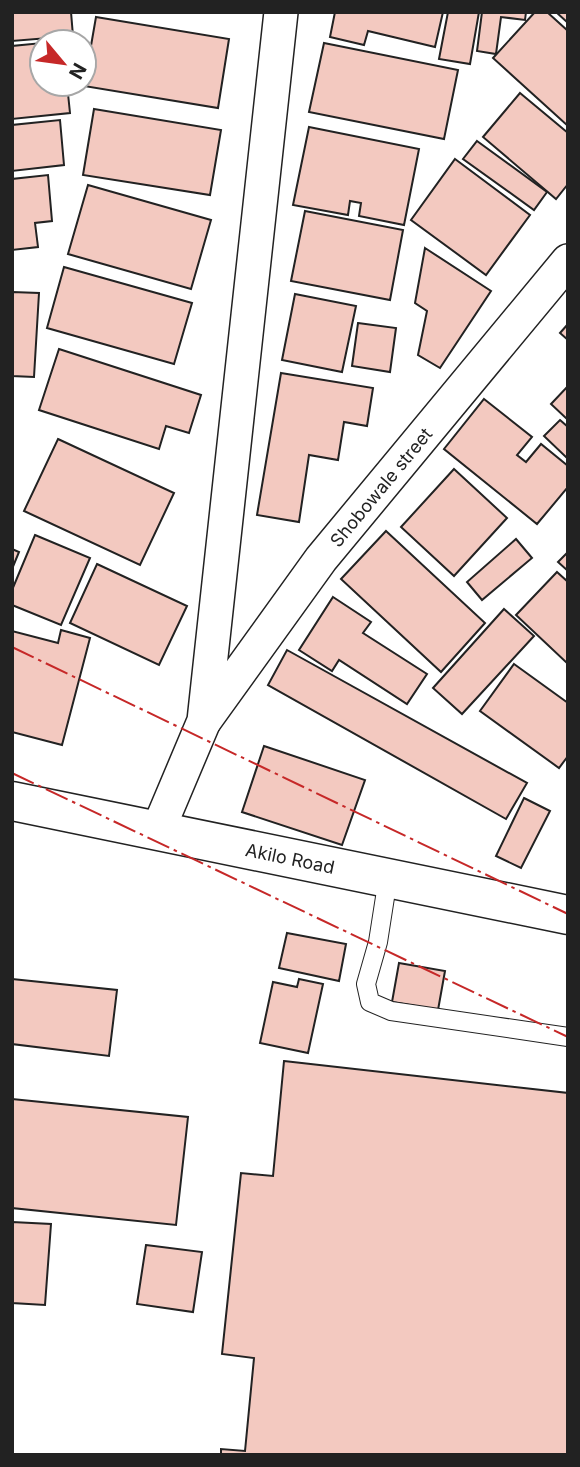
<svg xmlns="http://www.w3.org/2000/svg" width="580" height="1467" font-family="Inter,sans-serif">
<rect width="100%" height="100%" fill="#fff"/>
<g fill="#f3c9c0" stroke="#222" stroke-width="2">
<path d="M 12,12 L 71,12 L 73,36 L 12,41 Z"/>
<path d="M 335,12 L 443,12 L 435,47 L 368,31 L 364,45 L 330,37 Z"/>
<path d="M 448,12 L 479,12 L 470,64 L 439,59 Z"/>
<path d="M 482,12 L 526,12 L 525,20 L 501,17 L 496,54 L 477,51 Z"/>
<path d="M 535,12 L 547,12 L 568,31 L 568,126 L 493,58 Z"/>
<path d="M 556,12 L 568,12 L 568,23 Z"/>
<path d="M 96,17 L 229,39 L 218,108 L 84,86 Z"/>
<path d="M 42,43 L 42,84 L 67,84 L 70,113 L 12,119 L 12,46 Z"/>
<path d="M 324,43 L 458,70 L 444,139 L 309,112 Z"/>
<path d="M 520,93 L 568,133 L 568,184 L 556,199 L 483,137 Z"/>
<path d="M 94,109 L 221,130 L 210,195 L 83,175 Z"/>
<path d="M 60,120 L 64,165 L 12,171 L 12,125 Z"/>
<path d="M 309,127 L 419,149 L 404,225 L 359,216 L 361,203 L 350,201 L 348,215 L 293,205 Z"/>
<path d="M 477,141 L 547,192 L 534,210 L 463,159 Z"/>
<path d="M 455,159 L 530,215 L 486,275 L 411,220 Z"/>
<path d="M 48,175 L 52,221 L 35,223 L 38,247 L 12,250 L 12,179 Z"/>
<path d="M 88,185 L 211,220 L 191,289 L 68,254 Z"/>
<path d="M 305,211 L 403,230 L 390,300 L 291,281 Z"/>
<path d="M 425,248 L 491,291 L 440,368 L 418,355 L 427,311 L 415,303 Z"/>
<path d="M 64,267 L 192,303 L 174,364 L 47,328 Z"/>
<path d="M 12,292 L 39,293 L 34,377 L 12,376 Z"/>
<path d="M 295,294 L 356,306 L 342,372 L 282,360 Z"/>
<path d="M 358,323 L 396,328 L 390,372 L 352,366 Z"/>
<path d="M 568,324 L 568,340 L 560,333 Z"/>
<path d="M 59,349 L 201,395 L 189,433 L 166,426 L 159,449 L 39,410 Z"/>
<path d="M 281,373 L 373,388 L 367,426 L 344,422 L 338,460 L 309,455 L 299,522 L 257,515 Z"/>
<path d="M 568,386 L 568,420 L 551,404 Z"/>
<path d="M 484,399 L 532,437 L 517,455 L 526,462 L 541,444 L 568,466 L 568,487 L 537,524 L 444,449 Z"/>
<path d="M 560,420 L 568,427 L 568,459 L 544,436 Z"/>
<path d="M 58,439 L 174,493 L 140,565 L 24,511 Z"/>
<path d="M 454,469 L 507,518 L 454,576 L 401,527 Z"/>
<path d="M 386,531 L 485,623 L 441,672 L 341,579 Z"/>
<path d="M 35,535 L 90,558 L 61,625 L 12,605 L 12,590 Z"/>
<path d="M 516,539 L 532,558 L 482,600 L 467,582 Z"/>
<path d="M 12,549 L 19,552 L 12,569 Z"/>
<path d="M 568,552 L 568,571 L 558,562 Z"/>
<path d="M 97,564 L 187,606 L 159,665 L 70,623 Z"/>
<path d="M 557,572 L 568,582 L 568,664 L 516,615 Z"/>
<path d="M 333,597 L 371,622 L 363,633 L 427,674 L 407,704 L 339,660 L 332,671 L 299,650 Z"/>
<path d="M 504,609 L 534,636 L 462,714 L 433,688 Z"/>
<path d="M 61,630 L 90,638 L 62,745 L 12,732 L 12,631 L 58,643 Z"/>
<path d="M 287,650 L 527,783 L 506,819 L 268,685 Z"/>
<path d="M 514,664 L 568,703 L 568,756 L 559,768 L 480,711 Z"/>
<path d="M 264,746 L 365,780 L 342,845 L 242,812 Z"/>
<path d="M 524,798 L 550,811 L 521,868 L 496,856 Z"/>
<path d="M 287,933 L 346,944 L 339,981 L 279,968 Z"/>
<path d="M 399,963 L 445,971 L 438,1010 L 392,1002 Z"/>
<path d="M 12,979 L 117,990 L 109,1056 L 12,1044 Z"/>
<path d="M 299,979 L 323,984 L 308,1053 L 260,1043 L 273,982 L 297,987 Z"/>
<path d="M 284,1061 L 568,1093 L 568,1455 L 221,1455 L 221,1449 L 245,1451 L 254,1358 L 222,1354 L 241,1173 L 273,1176 Z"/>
<path d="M 12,1099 L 188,1117 L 176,1225 L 12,1208 Z"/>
<path d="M 12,1222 L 51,1224 L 45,1305 L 12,1303 Z"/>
<path d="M 146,1245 L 202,1252 L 193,1312 L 137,1304 Z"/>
</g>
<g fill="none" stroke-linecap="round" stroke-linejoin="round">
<defs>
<path id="service" d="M 388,878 L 378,942 L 366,984 L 370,1002 L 391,1011 L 568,1037"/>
<g id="minor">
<path id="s1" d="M 205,720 L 321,559 L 568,261"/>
<path d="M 158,830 L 204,721 L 281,12"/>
</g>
<g id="tertiary">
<path id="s2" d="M 12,801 L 568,915"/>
</g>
</defs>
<use href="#service" stroke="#222" stroke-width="20"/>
<use href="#minor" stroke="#222" stroke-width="36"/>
<use href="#tertiary" stroke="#222" stroke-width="41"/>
<use href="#service" stroke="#fff" stroke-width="18"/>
<use href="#minor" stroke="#fff" stroke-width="33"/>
<use href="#tertiary" stroke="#fff" stroke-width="38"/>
<g stroke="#c62828" stroke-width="2" stroke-dasharray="24 5 3.5 5" stroke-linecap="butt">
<path d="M 12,647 L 568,914"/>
<path d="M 12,773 L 568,1037"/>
</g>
</g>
<g text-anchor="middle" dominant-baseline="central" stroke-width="5" stroke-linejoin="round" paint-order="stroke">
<g font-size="18" fill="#222" stroke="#fff">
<text stroke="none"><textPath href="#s1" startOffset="292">Shobowale street</textPath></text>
<text stroke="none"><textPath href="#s2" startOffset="284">Akilo Road</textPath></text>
</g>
</g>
<rect width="580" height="1467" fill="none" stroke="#222222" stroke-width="28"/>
<g transform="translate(63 63) rotate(119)"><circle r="33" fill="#ffffff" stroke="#a7a7a7" stroke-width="2"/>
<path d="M0-5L12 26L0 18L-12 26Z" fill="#c62828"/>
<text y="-10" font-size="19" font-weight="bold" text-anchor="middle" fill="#222222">N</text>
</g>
</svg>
